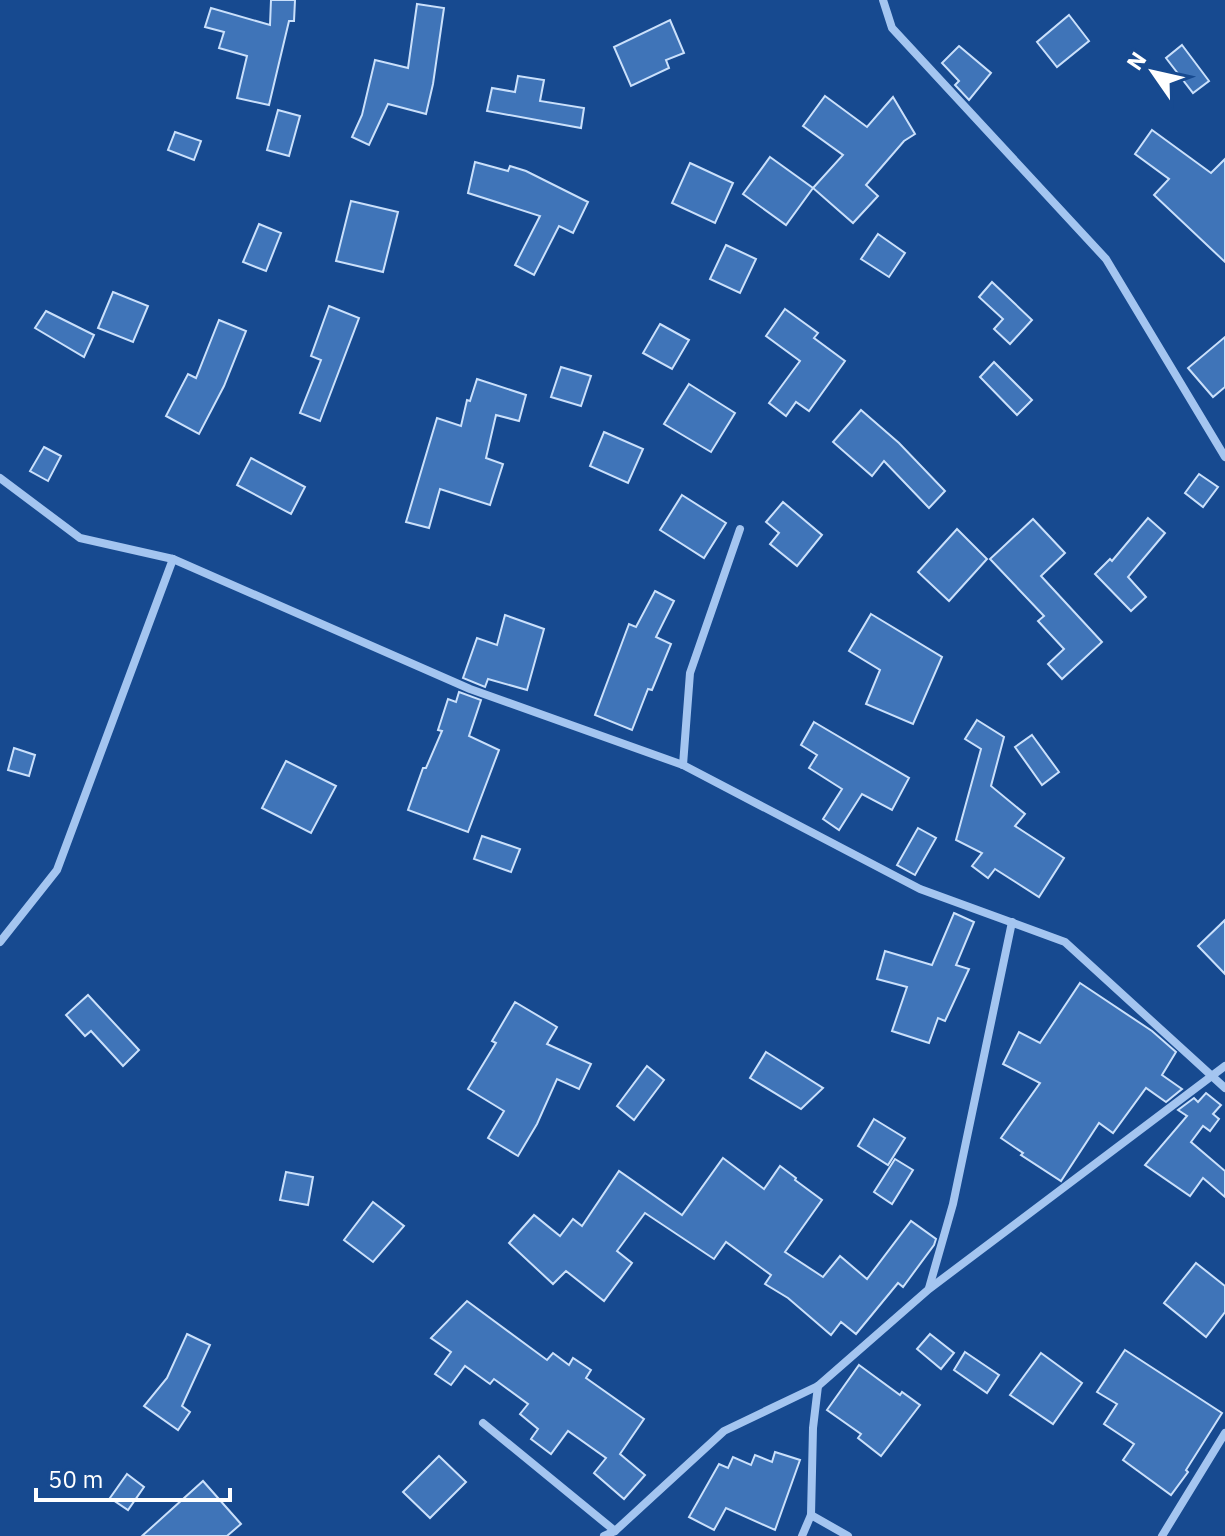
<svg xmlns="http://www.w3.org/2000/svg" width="1225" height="1536" font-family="'IBM Plex Sans',sans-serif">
<rect width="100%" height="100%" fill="#174a90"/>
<g fill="#3f74b8" stroke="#cae0fb" stroke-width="2">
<path d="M 271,0 L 295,0 L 294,21 L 289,21 L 269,105 L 237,98 L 247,56 L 219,48 L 224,32 L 205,27 L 211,8 L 270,25 Z"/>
<path d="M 417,4 L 444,8 L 433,84 L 426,114 L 388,104 L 369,145 L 352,137 L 362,115 L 375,60 L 408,68 Z"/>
<path d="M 1069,15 L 1089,41 L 1057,67 L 1037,42 Z"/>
<path d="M 670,20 L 684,53 L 666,60 L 669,68 L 631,86 L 614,47 Z"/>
<path d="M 1182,45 L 1209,81 L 1193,93 L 1166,58 Z"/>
<path d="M 959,46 L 991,73 L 969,100 L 955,85 L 959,81 L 942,63 Z"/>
<path d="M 518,76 L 544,80 L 540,101 L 584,108 L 581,128 L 487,111 L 492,88 L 515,92 Z"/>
<path d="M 825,96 L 867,127 L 893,97 L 915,134 L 904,141 L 866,185 L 878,196 L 853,223 L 813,188 L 843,155 L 803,126 Z"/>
<path d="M 278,110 L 300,116 L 289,156 L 267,150 Z"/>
<path d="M 1152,130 L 1211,173 L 1225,159 L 1225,262 L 1154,195 L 1169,179 L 1135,154 Z"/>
<path d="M 175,132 L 201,141 L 194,160 L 168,150 Z"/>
<path d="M 770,157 L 813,188 L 786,225 L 743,194 Z"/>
<path d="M 475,162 L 508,171 L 510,166 L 526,171 L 588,202 L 573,233 L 559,226 L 534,275 L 515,265 L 540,216 L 468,193 Z"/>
<path d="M 690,163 L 733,183 L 715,223 L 672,203 Z"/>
<path d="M 351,201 L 398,212 L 383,272 L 336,261 Z"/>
<path d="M 259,224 L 281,233 L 266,271 L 243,262 Z"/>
<path d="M 878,234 L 905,253 L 889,277 L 861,259 Z"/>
<path d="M 726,245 L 756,259 L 740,293 L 710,279 Z"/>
<path d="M 992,282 L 1032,320 L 1010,344 L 994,329 L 1003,319 L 979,297 Z"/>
<path d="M 113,292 L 148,306 L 133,342 L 98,328 Z"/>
<path d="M 329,306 L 359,318 L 320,421 L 300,413 L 321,360 L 311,356 Z"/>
<path d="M 785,309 L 818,333 L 814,338 L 845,361 L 809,411 L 796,402 L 786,416 L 769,403 L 800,361 L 766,336 Z"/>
<path d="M 46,311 L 94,335 L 84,357 L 35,328 Z"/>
<path d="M 219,320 L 246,331 L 224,386 L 199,434 L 166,416 L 188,374 L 196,378 Z"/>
<path d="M 660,324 L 689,340 L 672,369 L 643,353 Z"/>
<path d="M 1225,337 L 1225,387 L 1213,397 L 1188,368 Z"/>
<path d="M 994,362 L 1032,400 L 1017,415 L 980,377 Z"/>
<path d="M 561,367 L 591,376 L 581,406 L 551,397 Z"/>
<path d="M 477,379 L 526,395 L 519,421 L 496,415 L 486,458 L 503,464 L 490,505 L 440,489 L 429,528 L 406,522 L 437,418 L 461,426 L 467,400 L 470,401 Z"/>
<path d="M 689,384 L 735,413 L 711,452 L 664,424 Z"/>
<path d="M 861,410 L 899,443 L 945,491 L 929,508 L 884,461 L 872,476 L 833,442 Z"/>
<path d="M 604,432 L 643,449 L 628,483 L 590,466 Z"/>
<path d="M 44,447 L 61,456 L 48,481 L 30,471 Z"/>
<path d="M 251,458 L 305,487 L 291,514 L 237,485 Z"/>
<path d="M 1199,474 L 1218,487 L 1203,507 L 1185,493 Z"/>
<path d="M 682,495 L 726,523 L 704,558 L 660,530 Z"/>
<path d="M 783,502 L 822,535 L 797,566 L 770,544 L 779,533 L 766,522 Z"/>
<path d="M 1148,518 L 1165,533 L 1128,577 L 1146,597 L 1131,611 L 1095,574 L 1110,559 L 1112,561 Z"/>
<path d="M 1033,519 L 1065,553 L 1041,576 L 1102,642 L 1062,679 L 1048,664 L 1064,649 L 1038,621 L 1044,616 L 990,559 Z"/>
<path d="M 957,529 L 987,559 L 949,601 L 918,572 Z"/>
<path d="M 655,591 L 674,601 L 656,637 L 671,644 L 652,690 L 648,689 L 632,730 L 595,715 L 629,624 L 636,627 Z"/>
<path d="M 871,614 L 942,657 L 913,724 L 866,704 L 880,670 L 849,651 Z"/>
<path d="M 505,615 L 544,629 L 527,690 L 488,679 L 485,687 L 463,678 L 477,638 L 497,645 Z"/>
<path d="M 459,692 L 481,700 L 469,736 L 499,750 L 468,832 L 408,810 L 423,768 L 426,768 L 442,731 L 438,730 L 448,699 L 456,702 Z"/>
<path d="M 977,720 L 1004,737 L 991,786 L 1025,814 L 1015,826 L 1064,858 L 1039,897 L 995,869 L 988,878 L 972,866 L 982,853 L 956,840 L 981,749 L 965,739 Z"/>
<path d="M 814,722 L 909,778 L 892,810 L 862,794 L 839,830 L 823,819 L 842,789 L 809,768 L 817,755 L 801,745 Z"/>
<path d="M 1032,735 L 1059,772 L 1042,785 L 1015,747 Z"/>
<path d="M 14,748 L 35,755 L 29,776 L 8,770 Z"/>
<path d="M 286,761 L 336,786 L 311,833 L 262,808 Z"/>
<path d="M 918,828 L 936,838 L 915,875 L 897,865 Z"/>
<path d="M 482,836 L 520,849 L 511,872 L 474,859 Z"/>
<path d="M 954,913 L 974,922 L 956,965 L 969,969 L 945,1021 L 938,1018 L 929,1043 L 892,1031 L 907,987 L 877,979 L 885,951 L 932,965 Z"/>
<path d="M 1225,920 L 1225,974 L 1198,946 Z"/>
<path d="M 1080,983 L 1152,1031 L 1176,1052 L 1162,1075 L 1182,1089 L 1166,1102 L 1146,1088 L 1113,1133 L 1099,1123 L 1061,1181 L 1021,1155 L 1023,1153 L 1001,1138 L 1040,1083 L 1003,1064 L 1019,1032 L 1040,1043 Z"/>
<path d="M 88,995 L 139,1050 L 123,1066 L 91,1031 L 85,1036 L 66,1015 Z"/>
<path d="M 515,1002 L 557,1027 L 547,1044 L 591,1064 L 579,1089 L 557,1079 L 537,1124 L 518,1156 L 488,1138 L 504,1111 L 468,1089 L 496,1043 L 492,1041 Z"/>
<path d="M 766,1052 L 823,1088 L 801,1109 L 750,1078 Z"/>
<path d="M 647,1066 L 664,1080 L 634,1120 L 617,1106 Z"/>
<path d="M 1206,1093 L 1221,1105 L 1213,1114 L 1219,1119 L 1210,1131 L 1203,1126 L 1191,1142 L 1225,1171 L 1225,1197 L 1203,1178 L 1190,1196 L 1145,1165 L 1187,1116 L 1178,1110 L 1194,1098 L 1198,1102 Z"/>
<path d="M 874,1119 L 905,1138 L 888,1165 L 858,1146 Z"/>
<path d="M 723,1158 L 764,1189 L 780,1166 L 796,1178 L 795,1180 L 822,1200 L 785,1252 L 823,1277 L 840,1256 L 867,1279 L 911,1221 L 936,1239 L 934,1245 L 903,1287 L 898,1283 L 856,1334 L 841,1322 L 831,1335 L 788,1298 L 765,1284 L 771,1275 L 726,1242 L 714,1259 L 645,1213 L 617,1251 L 632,1263 L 604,1301 L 566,1271 L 553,1284 L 509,1243 L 534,1215 L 560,1236 L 573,1219 L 582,1226 L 619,1171 L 682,1215 Z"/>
<path d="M 895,1159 L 913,1170 L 892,1204 L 874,1192 Z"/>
<path d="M 286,1172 L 313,1177 L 308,1205 L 280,1200 Z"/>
<path d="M 373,1202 L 404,1226 L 373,1262 L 344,1240 Z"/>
<path d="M 1196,1263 L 1225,1286 L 1225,1312 L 1206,1337 L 1164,1303 Z"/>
<path d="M 467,1301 L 547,1360 L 553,1353 L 569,1365 L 573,1358 L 591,1370 L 586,1378 L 644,1419 L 620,1454 L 645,1475 L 624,1499 L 594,1473 L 606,1458 L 568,1431 L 551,1454 L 531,1439 L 538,1429 L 520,1414 L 528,1404 L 494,1379 L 490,1384 L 465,1366 L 451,1385 L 435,1374 L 451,1352 L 431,1338 Z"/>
<path d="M 187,1334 L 210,1345 L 182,1406 L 190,1412 L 178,1430 L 144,1406 L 167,1378 Z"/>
<path d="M 930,1334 L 954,1353 L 941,1369 L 917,1349 Z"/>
<path d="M 1125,1350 L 1222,1413 L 1186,1470 L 1188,1472 L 1171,1495 L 1123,1460 L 1134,1444 L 1104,1424 L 1117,1404 L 1097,1392 Z"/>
<path d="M 965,1352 L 999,1375 L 987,1393 L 954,1370 Z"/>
<path d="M 1041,1353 L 1082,1383 L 1053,1424 L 1010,1395 Z"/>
<path d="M 859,1365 L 900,1395 L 902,1392 L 920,1405 L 881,1456 L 858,1438 L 861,1434 L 827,1410 Z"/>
<path d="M 775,1452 L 800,1460 L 775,1530 L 726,1508 L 714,1530 L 689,1517 L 719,1464 L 728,1468 L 733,1457 L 751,1465 L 755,1455 L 772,1462 Z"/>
<path d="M 439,1456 L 466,1482 L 430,1518 L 403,1492 Z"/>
<path d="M 127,1474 L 144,1487 L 128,1510 L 110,1498 Z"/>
<path d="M 203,1481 L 241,1524 L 227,1536 L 142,1536 Z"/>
</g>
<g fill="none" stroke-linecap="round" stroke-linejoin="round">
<g stroke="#a4c5f0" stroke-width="8">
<path d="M 883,0 L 892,28 L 1106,259 L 1225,457"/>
<path d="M 0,478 L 80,538 L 173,559 L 470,689 L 683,765 L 920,889 L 1065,942 L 1225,1088"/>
<path d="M 683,765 L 690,673 L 740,529"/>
<path d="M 0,942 L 57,870 L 173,559"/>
<path d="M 929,1288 L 953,1204 L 1012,922"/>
<path d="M 483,1423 L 615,1531"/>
<path d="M 811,1515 L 848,1536"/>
<path d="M 604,1536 L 615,1531 L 724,1431 L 818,1386 L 929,1289 L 1225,1066"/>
<path d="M 802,1536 L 811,1515 L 813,1428 L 818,1386"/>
<path d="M 1162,1536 L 1225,1433"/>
</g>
</g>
<g transform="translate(1153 72) rotate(304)" stroke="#174a90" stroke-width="6" paint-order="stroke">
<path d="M0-6L14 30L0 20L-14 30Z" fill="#ffffff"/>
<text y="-12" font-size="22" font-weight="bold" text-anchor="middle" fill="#ffffff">N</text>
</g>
<path d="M36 1488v12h194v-12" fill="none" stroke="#ffffff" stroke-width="4"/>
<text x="48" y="1488" font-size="24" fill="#ffffff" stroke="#174a90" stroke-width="6" paint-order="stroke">50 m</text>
</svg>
